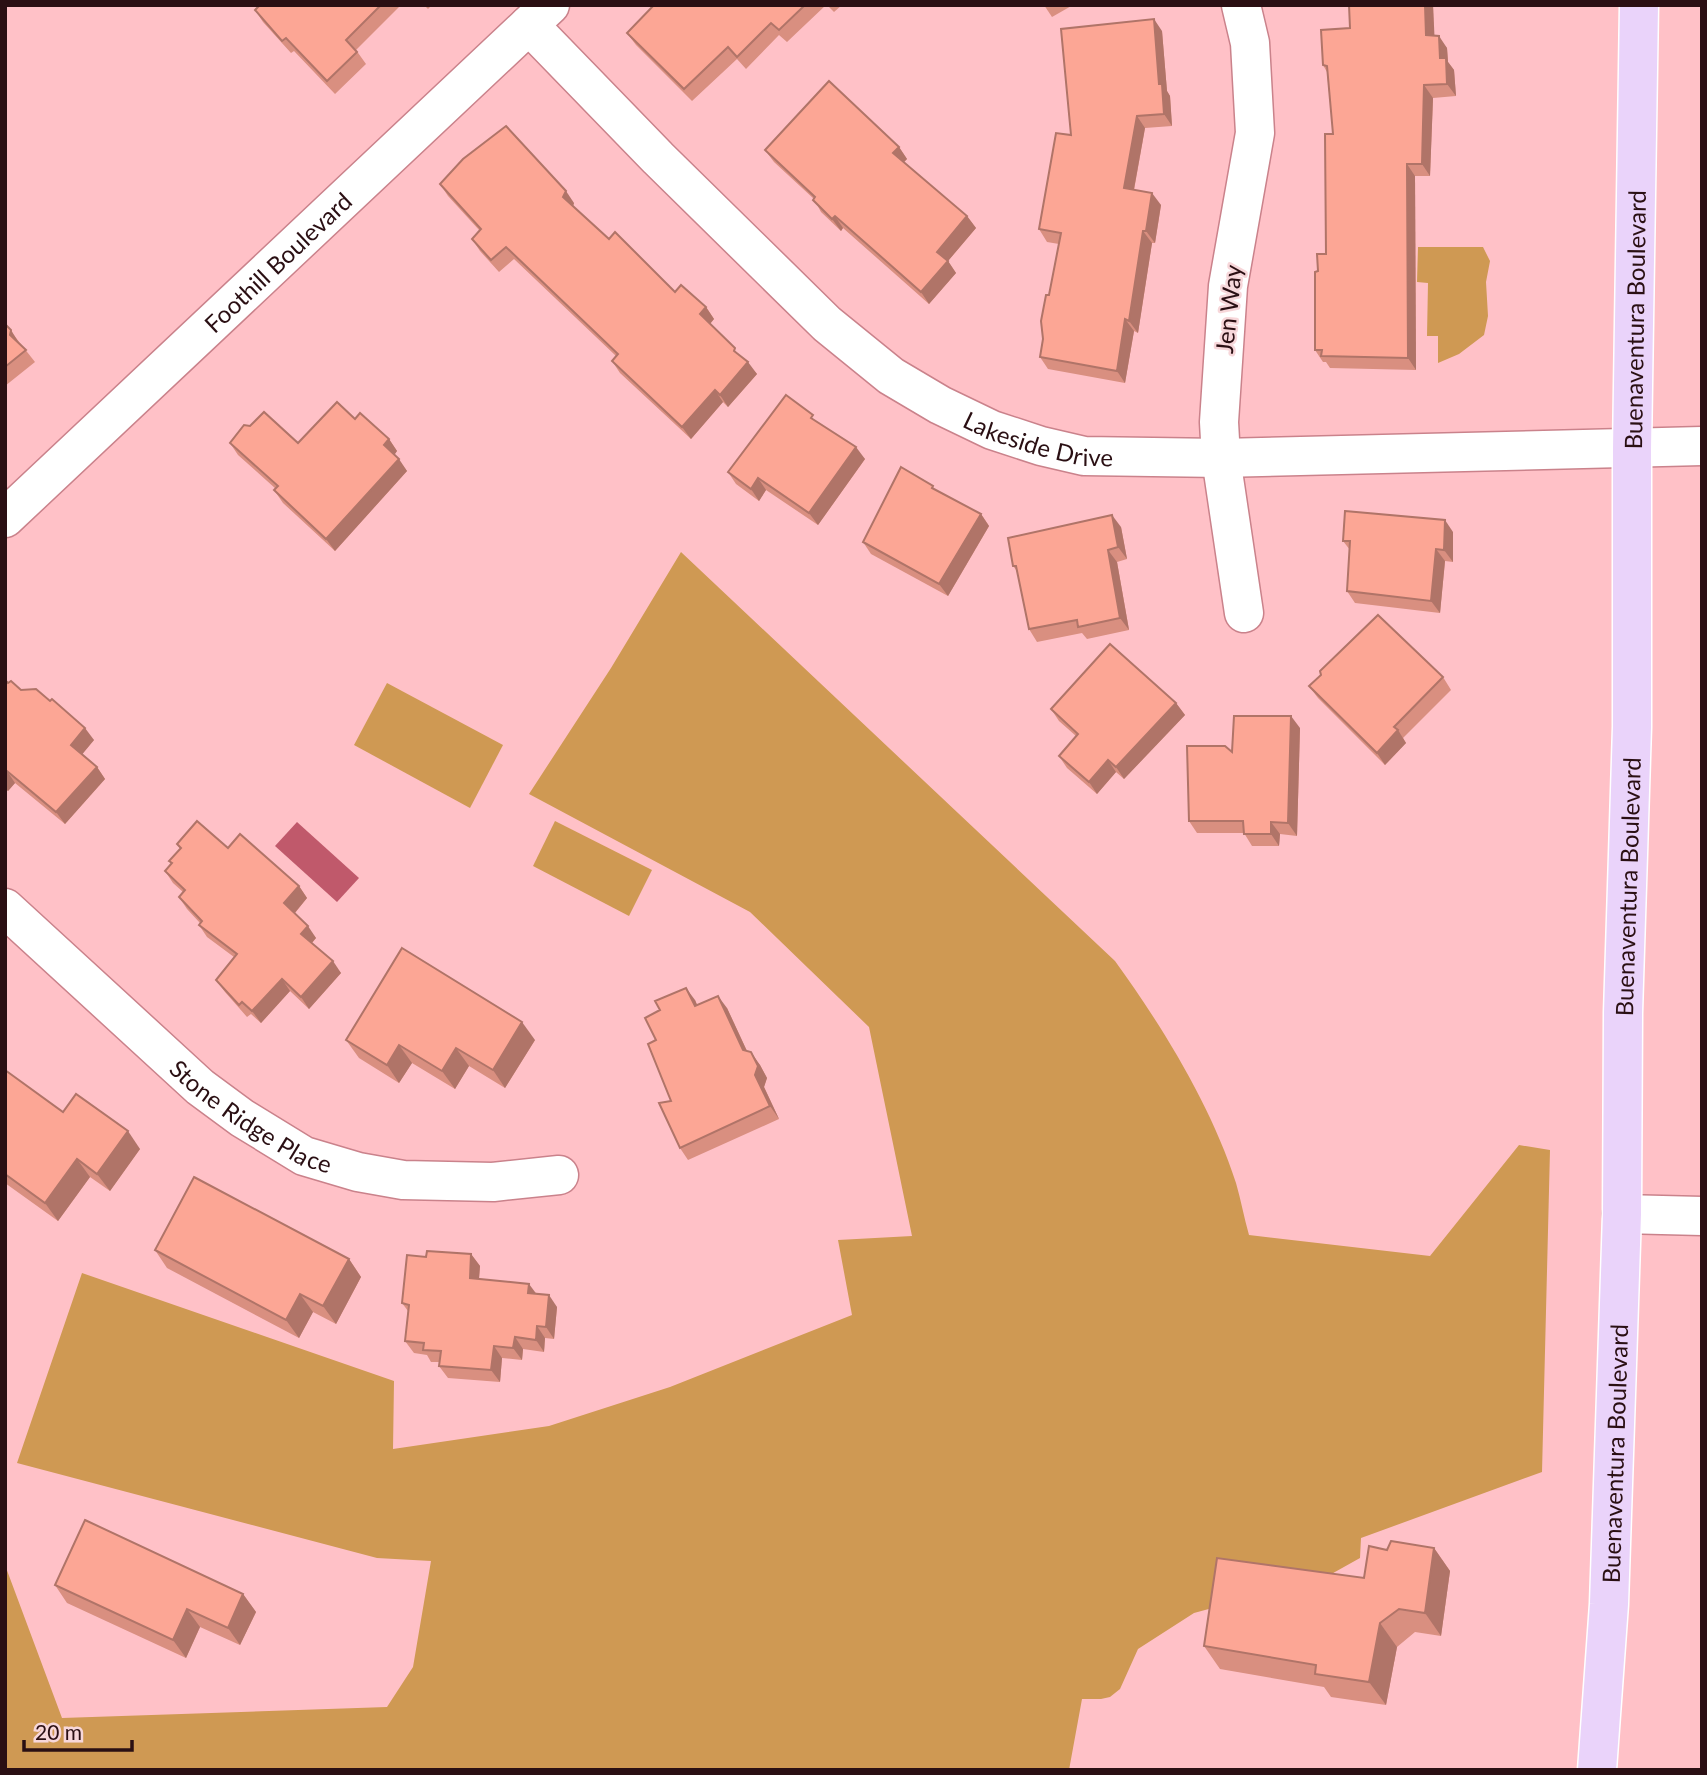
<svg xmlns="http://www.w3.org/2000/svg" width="1707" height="1775" font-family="Lato,sans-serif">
<rect width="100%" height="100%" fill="#ffc1c7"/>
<g fill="#cf9953">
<path d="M 1418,247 L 1483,247 L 1490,261 L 1486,282 L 1488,316 L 1484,335 L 1459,354 L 1438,363 L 1438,336 L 1427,336 L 1428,283 L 1417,282 Z"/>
<path d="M 681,552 L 1115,961 C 1162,1026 1211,1105 1236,1183 C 1241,1200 1244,1218 1249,1235 L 1430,1256 L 1519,1145 L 1550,1150 L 1542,1472 L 1361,1538 L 1360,1558 L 1326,1577 L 1194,1613 L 1138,1649 L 1120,1689 L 1110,1697 L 1101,1699 L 1082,1699 L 1069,1770 L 5,1770 L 5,1565 L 62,1718 L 387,1707 L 413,1667 L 431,1561 L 377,1558 L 17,1463 L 82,1273 L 394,1381 L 393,1449 L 549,1426 L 670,1387 L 852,1315 L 838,1240 L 912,1236 L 869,1027 L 750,912 L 529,794 L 611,668 Z"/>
<path d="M 387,683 L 503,745 L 470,808 L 354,745 Z"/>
<path d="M 555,821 L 652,870 L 629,916 L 533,866 Z"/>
</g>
<path fill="#c0596b" d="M 297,822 L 359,878 L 337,902 L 275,846 Z"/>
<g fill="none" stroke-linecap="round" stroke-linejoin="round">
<defs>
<g id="minor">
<path d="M 1241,5 L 1250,43 L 1255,133 L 1228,286 L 1219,422 L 1221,458 L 1244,613"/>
<path id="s1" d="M 529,25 L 658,158 L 827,324 L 891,376 L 940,405 L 992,430 L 1041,446 L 1084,456 L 1221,458 L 1702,446"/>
<path id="s2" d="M 5,518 L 550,5"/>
<path id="s3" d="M 5,908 L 200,1087 L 242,1118 L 304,1156 L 358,1172 L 403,1180 L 493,1182 L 559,1175"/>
<path d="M 1622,1214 L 1702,1216"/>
</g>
<g id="major">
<path id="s4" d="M 1597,1770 L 1609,1604 L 1622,1214 L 1623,1013 L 1632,727 L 1632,449 L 1639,5"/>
</g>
</defs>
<use href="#minor" stroke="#ca828b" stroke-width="41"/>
<use href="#major" stroke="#fff" stroke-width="41"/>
<use href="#minor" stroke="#fff" stroke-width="38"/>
<use href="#major" stroke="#ead3fa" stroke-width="38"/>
</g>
<g fill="#d98f80">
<path d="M 260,5 L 401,5 L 356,50 L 366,64 L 335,94 L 294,51 L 291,53 L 263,22 L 255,10 Z"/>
<path d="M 424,5 L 432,5 L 428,9 Z"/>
<path d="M 654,5 L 826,5 L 787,42 L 779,35 L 746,69 L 737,59 L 692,101 L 636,45 L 627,33 Z"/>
<path d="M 827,5 L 842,5 L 834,12 Z"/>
<path d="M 1044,5 L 1073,5 L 1052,17 Z"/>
<path d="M 1433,5 L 1434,35 L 1447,48 L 1448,62 L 1454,70 L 1456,96 L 1433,98 L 1430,176 L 1415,176 L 1416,370 L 1330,368 L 1326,362 L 1323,362 L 1315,350 L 1318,271 L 1326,254 L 1333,134 L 1327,72 L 1323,65 L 1350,28 Z"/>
<path d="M 1162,31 L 1167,91 L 1170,96 L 1172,126 L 1145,128 L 1134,190 L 1161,205 L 1155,243 L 1152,243 L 1138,333 L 1134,331 L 1125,383 L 1048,369 L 1040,357 L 1059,244 L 1047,242 L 1039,229 L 1071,135 Z"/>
<path d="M 899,147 L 907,159 L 904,162 L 967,216 L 976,228 L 948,261 L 956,273 L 929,304 L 843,228 L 841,231 L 821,212 L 814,199 L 774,162 L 765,150 Z"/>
<path d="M 440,184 L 574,203 L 573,206 L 609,239 L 675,292 L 706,307 L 714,319 L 710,324 L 757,374 L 728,407 L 723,402 L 691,439 L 620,373 L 612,361 L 616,356 L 514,259 L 499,272 L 480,251 L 472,239 L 480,231 L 448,196 Z"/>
<path d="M 5,324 L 35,362 L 5,386 Z"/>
<path d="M 355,419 L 389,439 L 397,451 L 394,454 L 407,471 L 335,551 L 283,503 L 274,490 L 276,489 L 238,455 L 230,443 L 250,426 L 298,443 Z"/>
<path d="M 818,422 L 865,459 L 818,525 L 766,490 L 759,501 L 736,484 L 728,472 Z"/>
<path d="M 936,490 L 981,514 L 989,526 L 948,596 L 871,554 L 863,542 Z"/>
<path d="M 1121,527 L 1127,559 L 1117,562 L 1129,630 L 1087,639 L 1082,633 L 1037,642 L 1029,629 L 1017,571 L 1013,566 Z"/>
<path d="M 1453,532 L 1453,562 L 1445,561 L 1440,613 L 1355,603 L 1347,591 L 1350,550 L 1343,541 Z"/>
<path d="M 1443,677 L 1451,690 L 1403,738 L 1406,743 L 1385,765 L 1318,698 L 1309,686 Z"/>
<path d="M 5,680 L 21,690 L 94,740 L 82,754 L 97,767 L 105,779 L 65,824 L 15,783 L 8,791 L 5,789 Z"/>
<path d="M 1176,703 L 1185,715 L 1124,779 L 1116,772 L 1097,794 L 1067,768 L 1059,756 L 1076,736 L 1059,721 L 1051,709 Z"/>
<path d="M 1300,728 L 1297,836 L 1280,834 L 1279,846 L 1252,846 L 1244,833 L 1197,833 L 1189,821 L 1232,752 Z"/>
<path d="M 177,844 L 228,848 L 299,886 L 307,898 L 295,913 L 316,938 L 312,943 L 341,973 L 309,1009 L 290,991 L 261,1023 L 251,1014 L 247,1017 L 225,992 L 216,980 L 234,957 L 207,937 L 199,925 L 200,923 L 187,909 L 179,897 L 183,892 L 173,883 L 165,871 L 171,864 L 169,861 L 180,849 Z"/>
<path d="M 695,1000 L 697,1005 L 727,1008 L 747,1051 L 760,1065 L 767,1078 L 764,1087 L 779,1119 L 688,1160 L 680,1148 L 671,1101 Z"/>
<path d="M 346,1040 L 535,1040 L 505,1088 L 469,1066 L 455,1089 L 412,1063 L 399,1083 L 359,1058 Z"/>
<path d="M 5,1070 L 63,1112 L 140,1149 L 110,1191 L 90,1177 L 58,1221 L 5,1183 Z"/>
<path d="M 155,1250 L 349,1259 L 361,1277 L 336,1324 L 313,1312 L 299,1338 L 167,1268 Z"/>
<path d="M 471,1254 L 480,1266 L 479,1279 L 536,1294 L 557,1307 L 554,1339 L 545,1338 L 544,1352 L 523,1349 L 522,1360 L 502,1358 L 500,1382 L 448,1378 L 439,1366 L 440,1362 L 431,1362 L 427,1355 L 414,1353 L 405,1341 L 408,1311 L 402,1303 L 426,1257 Z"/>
<path d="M 1434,1548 L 1450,1571 L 1441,1636 L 1415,1632 L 1397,1647 L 1386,1705 L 1331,1697 L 1324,1687 L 1220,1669 L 1204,1646 L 1364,1578 L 1387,1550 Z"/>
<path d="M 55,1585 L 243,1594 L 256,1612 L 240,1645 L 200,1627 L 186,1658 L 67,1603 Z"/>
</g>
<g fill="#b07468">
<path d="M 1425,5 L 1433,5 L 1435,47 L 1426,35 Z"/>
<path d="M 1154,19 L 1162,31 L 1167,91 L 1170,96 L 1172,126 L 1164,114 L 1159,84 Z"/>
<path d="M 1439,36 L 1447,48 L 1448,62 L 1454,70 L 1456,96 L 1447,84 L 1440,58 Z"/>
<path d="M 1424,85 L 1433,98 L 1430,176 L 1422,164 Z"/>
<path d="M 1137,116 L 1145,128 L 1132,200 L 1124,188 Z"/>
<path d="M 899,147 L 907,159 L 901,165 L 893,153 Z"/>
<path d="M 1407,164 L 1415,176 L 1416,370 L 1408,358 Z"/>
<path d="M 566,191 L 574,203 L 572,209 L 563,197 Z"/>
<path d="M 1152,193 L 1161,205 L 1155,243 L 1146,231 Z"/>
<path d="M 835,216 L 843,228 L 841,231 L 832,219 Z"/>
<path d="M 967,216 L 976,228 L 948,261 L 956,273 L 929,304 L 921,292 L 937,252 Z"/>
<path d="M 1143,231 L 1152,243 L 1138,333 L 1129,321 Z"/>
<path d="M 706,307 L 714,319 L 708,326 L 700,314 Z"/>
<path d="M 1125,319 L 1134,331 L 1125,383 L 1117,371 Z"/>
<path d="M 11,330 L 19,343 L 19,347 L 10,335 Z"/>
<path d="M 748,362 L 757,374 L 728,407 L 720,395 Z"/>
<path d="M 715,390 L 723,402 L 691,439 L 682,427 Z"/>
<path d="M 389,439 L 397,451 L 393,457 L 384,445 Z"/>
<path d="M 856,447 L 865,459 L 818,525 L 809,513 Z"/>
<path d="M 399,459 L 407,471 L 335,551 L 326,539 Z"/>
<path d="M 758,478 L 766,490 L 759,501 L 751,489 Z"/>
<path d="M 981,514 L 989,526 L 948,596 L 939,584 Z"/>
<path d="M 1112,515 L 1121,527 L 1127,559 L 1118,547 Z"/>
<path d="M 1445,520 L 1453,532 L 1453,562 L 1444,550 Z"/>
<path d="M 1436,549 L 1445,561 L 1440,613 L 1431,601 Z"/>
<path d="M 1108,550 L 1117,562 L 1129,630 L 1120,618 Z"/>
<path d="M 1176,703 L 1185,715 L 1124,779 L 1116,767 Z"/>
<path d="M 1291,716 L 1300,728 L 1297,836 L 1288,823 Z"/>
<path d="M 85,728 L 94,740 L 80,757 L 71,745 Z"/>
<path d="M 1398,730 L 1406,743 L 1385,765 L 1377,753 Z"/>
<path d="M 1108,760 L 1116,772 L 1097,794 L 1089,782 Z"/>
<path d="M 97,767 L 105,779 L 65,824 L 56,812 Z"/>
<path d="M 7,771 L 15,783 L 8,791 L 5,787 L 5,773 Z"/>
<path d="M 1271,822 L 1280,834 L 1279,846 L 1271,834 Z"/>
<path d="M 299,886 L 307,898 L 293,915 L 284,903 Z"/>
<path d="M 308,926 L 316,938 L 309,946 L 301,934 Z"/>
<path d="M 333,961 L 341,973 L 309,1009 L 301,997 Z"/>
<path d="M 282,979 L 290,991 L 261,1023 L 252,1011 Z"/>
<path d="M 686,988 L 695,1000 L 703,1018 L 695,1006 Z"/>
<path d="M 718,996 L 727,1008 L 752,1062 L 743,1050 Z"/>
<path d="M 522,1022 L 535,1040 L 505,1088 L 493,1070 Z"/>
<path d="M 399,1045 L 412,1063 L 399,1083 L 387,1065 Z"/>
<path d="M 456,1048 L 469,1066 L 455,1089 L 442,1071 Z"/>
<path d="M 751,1052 L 760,1065 L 767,1078 L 764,1087 L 779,1119 L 770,1106 L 755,1075 Z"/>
<path d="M 128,1131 L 140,1149 L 110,1191 L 97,1174 Z"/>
<path d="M 77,1159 L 90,1177 L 58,1221 L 45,1203 Z"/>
<path d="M 471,1254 L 480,1266 L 478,1290 L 470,1278 Z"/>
<path d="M 349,1259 L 361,1277 L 336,1324 L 323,1306 Z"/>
<path d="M 529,1284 L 538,1296 L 528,1293 Z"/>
<path d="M 300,1294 L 313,1312 L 299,1338 L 286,1320 Z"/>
<path d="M 549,1295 L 557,1307 L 554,1339 L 546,1327 Z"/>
<path d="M 537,1326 L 545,1338 L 544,1352 L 536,1340 Z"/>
<path d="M 515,1337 L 523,1349 L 522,1360 L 513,1348 Z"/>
<path d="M 494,1346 L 502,1358 L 500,1382 L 491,1370 Z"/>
<path d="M 1434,1548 L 1450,1571 L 1441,1636 L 1425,1613 Z"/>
<path d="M 243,1594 L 256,1612 L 240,1645 L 228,1628 Z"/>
<path d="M 187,1609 L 200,1627 L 186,1658 L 173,1640 Z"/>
<path d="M 1380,1623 L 1397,1647 L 1386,1705 L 1369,1682 Z"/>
</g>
<g fill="#fca695" stroke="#b07468" stroke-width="2">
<path d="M 260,5 L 381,5 L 346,40 L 357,52 L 327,81 L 286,38 L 282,41 L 255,10 Z"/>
<path d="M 654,5 L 805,5 L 779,30 L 771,23 L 737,57 L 728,47 L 684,89 L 627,33 Z"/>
<path d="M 1349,5 L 1425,5 L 1426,35 L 1439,36 L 1440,58 L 1446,58 L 1447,84 L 1424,85 L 1422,164 L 1407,164 L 1408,358 L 1321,356 L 1322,350 L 1315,350 L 1315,272 L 1318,271 L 1317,254 L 1326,254 L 1325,134 L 1333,134 L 1327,66 L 1323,65 L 1321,30 L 1350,28 Z"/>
<path d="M 1154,19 L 1159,84 L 1162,84 L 1164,114 L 1137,116 L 1124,188 L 1152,193 L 1146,231 L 1143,231 L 1129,321 L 1125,319 L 1117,371 L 1040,357 L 1043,339 L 1041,321 L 1046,295 L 1049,295 L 1061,233 L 1039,229 L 1056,133 L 1071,135 L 1061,29 Z"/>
<path d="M 829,81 L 899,147 L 893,153 L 967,216 L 937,252 L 948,261 L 921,292 L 835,216 L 832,219 L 813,200 L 815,197 L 765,150 Z"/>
<path d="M 506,126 L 566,191 L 563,197 L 609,239 L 615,232 L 675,292 L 681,285 L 706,307 L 700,314 L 735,348 L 734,351 L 748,362 L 720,395 L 715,390 L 682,427 L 612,361 L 618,354 L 506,247 L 491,260 L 472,239 L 481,229 L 440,184 L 463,159 Z"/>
<path d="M 5,324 L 11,330 L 10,335 L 26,350 L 5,367 Z"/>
<path d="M 786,395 L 813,415 L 811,418 L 856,447 L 809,513 L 758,478 L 751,489 L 728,472 Z"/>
<path d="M 337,402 L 355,419 L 360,413 L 389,439 L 384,445 L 399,459 L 326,539 L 274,490 L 278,486 L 230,443 L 244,425 L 250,426 L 264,412 L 298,443 Z"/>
<path d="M 901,467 L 933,486 L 932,488 L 981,514 L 939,584 L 863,542 Z"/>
<path d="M 1345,511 L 1445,520 L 1444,550 L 1436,549 L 1431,601 L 1347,591 L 1350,541 L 1343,541 Z"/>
<path d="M 1112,515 L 1118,547 L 1108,550 L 1120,618 L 1078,627 L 1077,620 L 1029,629 L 1016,566 L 1013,566 L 1008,538 Z"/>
<path d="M 1378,615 L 1443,677 L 1394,727 L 1398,730 L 1377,753 L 1309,686 L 1321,675 L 1320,671 Z"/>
<path d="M 1110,644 L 1176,703 L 1116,767 L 1108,760 L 1089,782 L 1059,756 L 1078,734 L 1051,709 Z"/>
<path d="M 5,680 L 8,683 L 11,681 L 21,690 L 36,689 L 50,701 L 52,699 L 85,728 L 71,745 L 97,767 L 56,812 L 7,771 L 5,773 Z"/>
<path d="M 1234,716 L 1291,716 L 1288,823 L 1271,822 L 1271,834 L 1244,834 L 1243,821 L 1189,821 L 1187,746 L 1225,746 L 1232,752 Z"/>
<path d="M 197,821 L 228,848 L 240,834 L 299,886 L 284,903 L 308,926 L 301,934 L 333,961 L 301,997 L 282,979 L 252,1011 L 242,1002 L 239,1005 L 216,980 L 237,954 L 199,925 L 202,921 L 179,897 L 185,890 L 165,871 L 172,863 L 169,861 L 181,848 L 177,844 Z"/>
<path d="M 402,948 L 522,1022 L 493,1070 L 456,1048 L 442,1071 L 399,1045 L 387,1065 L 346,1040 Z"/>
<path d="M 686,988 L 695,1006 L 718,996 L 743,1050 L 751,1052 L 758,1066 L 755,1075 L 770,1106 L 680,1148 L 659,1103 L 671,1101 L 648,1044 L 656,1040 L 645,1018 L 660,1010 L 655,1001 Z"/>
<path d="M 5,1070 L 63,1112 L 76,1094 L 128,1131 L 97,1174 L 77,1159 L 45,1203 L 5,1174 Z"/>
<path d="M 194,1177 L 349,1259 L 323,1306 L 300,1294 L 286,1320 L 155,1250 Z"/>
<path d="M 427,1251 L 471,1254 L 470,1278 L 529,1284 L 528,1293 L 549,1295 L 546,1327 L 537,1326 L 536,1340 L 515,1337 L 513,1348 L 494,1346 L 491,1370 L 439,1366 L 441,1351 L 423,1350 L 424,1343 L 405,1341 L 409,1305 L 402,1303 L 407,1255 L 426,1257 Z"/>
<path d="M 85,1520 L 243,1594 L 228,1628 L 187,1609 L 173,1640 L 55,1585 Z"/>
<path d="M 1391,1541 L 1434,1548 L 1425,1613 L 1399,1609 L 1380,1623 L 1369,1682 L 1315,1674 L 1316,1665 L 1204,1646 L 1217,1558 L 1364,1578 L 1369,1546 L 1387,1550 Z"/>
</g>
<g text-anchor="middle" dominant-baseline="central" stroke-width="5" stroke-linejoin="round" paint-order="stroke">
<g font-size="24" fill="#2a0f13" stroke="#f7d7da">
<text stroke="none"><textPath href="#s2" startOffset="374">Foothill Boulevard</textPath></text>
<text transform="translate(1228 309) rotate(-84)">Jen Way</text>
<text stroke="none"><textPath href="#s4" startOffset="1451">Buenaventura Boulevard</textPath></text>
<text stroke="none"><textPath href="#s1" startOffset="667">Lakeside Drive</textPath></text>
<text stroke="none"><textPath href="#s4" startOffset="884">Buenaventura Boulevard</textPath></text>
<text stroke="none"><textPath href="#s3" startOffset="324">Stone Ridge Place</textPath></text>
<text stroke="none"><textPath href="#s4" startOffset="317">Buenaventura Boulevard</textPath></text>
</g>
</g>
<rect width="1707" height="1775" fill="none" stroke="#2a0f13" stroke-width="14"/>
<path d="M24 1740v10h108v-10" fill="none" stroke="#2a0f13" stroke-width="3.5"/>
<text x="35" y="1740" font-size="21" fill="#2a0f13" stroke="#f7d7da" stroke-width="5" paint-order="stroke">20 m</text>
</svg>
